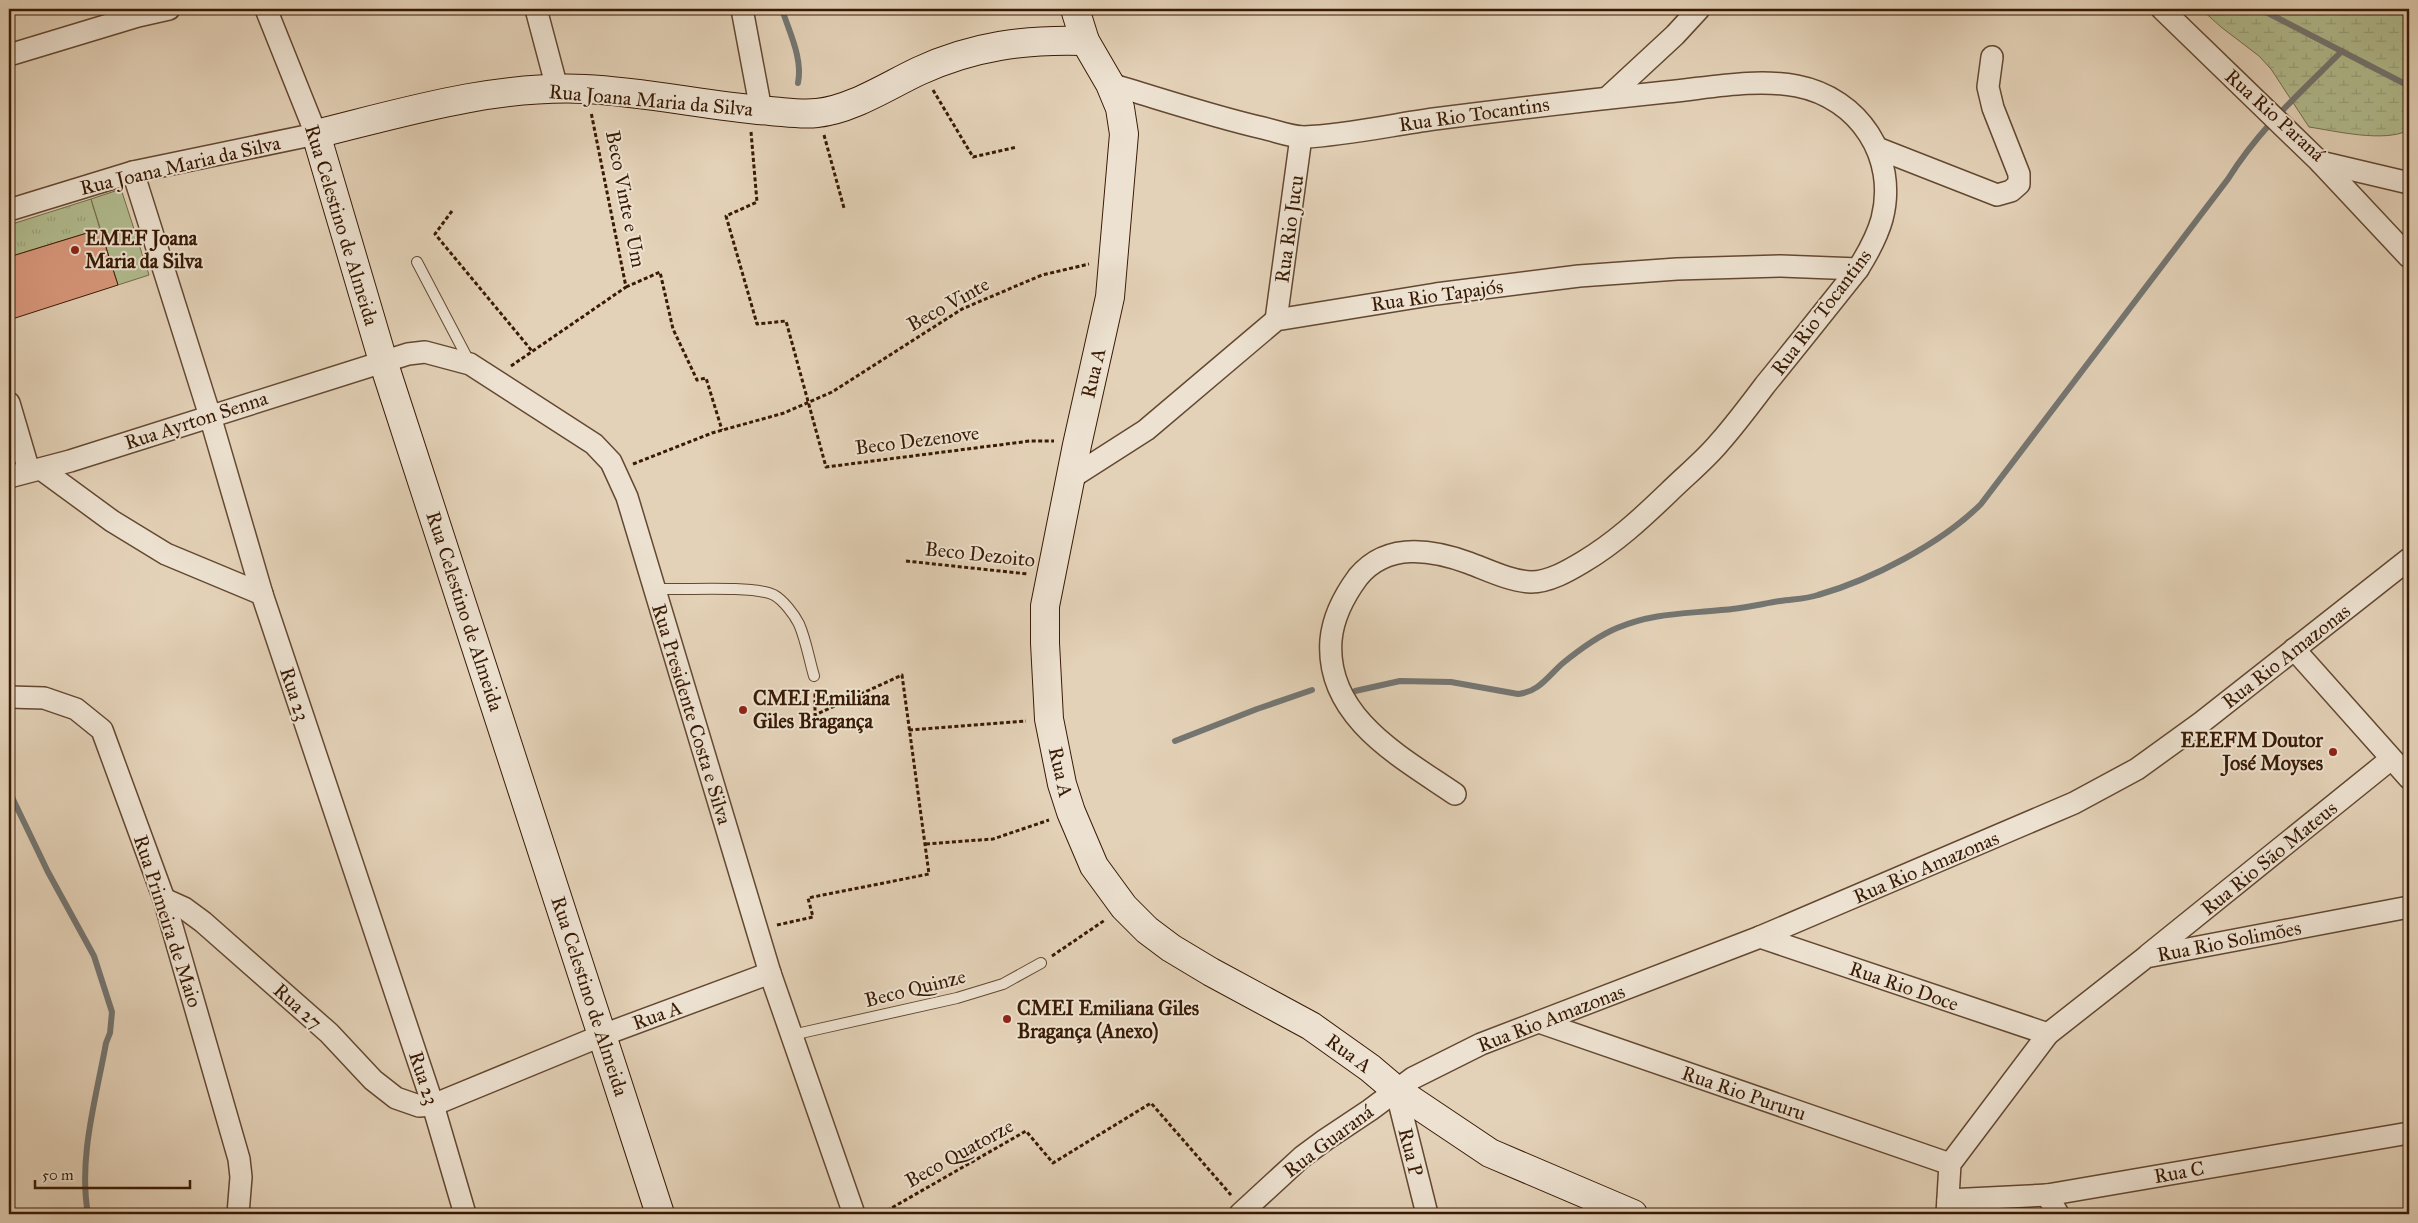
<svg xmlns="http://www.w3.org/2000/svg" width="2418" height="1223" font-family="'IM FELL Great Primer',serif">
<defs>
<pattern id="grass-tufts" width="24" height="20" patternUnits="userSpaceOnUse" patternTransform="scale(1.25)"><rect width="24" height="20" fill="#b2bd90"/><path d="M3 7l-1-3M5 7V3M7 7l1-3M15 17l-1-3M17 17v-4M19 17l1-3" fill="none" stroke="#9aa27b"/></pattern>
<pattern id="wetland-marsh" width="20" height="14" patternUnits="userSpaceOnUse" patternTransform="scale(1.25)"><rect width="20" height="14" fill="#b2bd90"/><path d="M1 5h8M5 5V1M11 12h8M15 12V8" fill="none" stroke="#9aa27b"/></pattern>
</defs>
<rect width="100%" height="100%" fill="#e4d2b8"/>
<filter id="stains"><feTurbulence type="fractalNoise" baseFrequency=".004" numOctaves="4"/><feColorMatrix values="0 0 0 0 .2 0 0 0 0 .09 0 0 0 0 .02 0 0 0 .5 -.17"/></filter>
<radialGradient id="worn" r=".72"><stop offset=".6" stop-color="#630" stop-opacity="0"/><stop offset="1" stop-color="#630" stop-opacity=".3"/></radialGradient>
<path fill="url(#grass-tufts)" stroke="#766c4a" d="M 91,199 L 100,229 L 9,257 L 9,225 Z"/>
<path fill="url(#wetland-marsh)" stroke="#766c4a" d="M 2201,9 L 2409,9 L 2409,130 C 2384,143 2336,131 2309,127 L 2271,69 L 2259,56 L 2221,27 Z"/>
<path fill="#b2bd90" stroke="#766c4a" d="M 121,189 L 149,275 L 118,285 L 91,199 Z"/>
<g fill="none" stroke-linecap="round" stroke-linejoin="round">
<g stroke="#747672" stroke-width="6">
<path d="M 782,9 C 789,32 803,58 798,83"/>
<path d="M 2260,9 L 2409,86"/>
<path d="M 1355,691 L 1400,681 L 1451,682 L 1518,694 C 1539,692 1548,676 1563,663 C 1579,650 1598,636 1617,628 C 1653,613 1683,614 1721,610 C 1741,609 1761,604 1780,601 C 1793,599 1806,599 1818,595 C 1871,580 1942,543 1981,504 L 2228,179 C 2259,129 2301,92 2342,51"/>
<path d="M 1175,741 L 1257,709 L 1312,690"/>
<path d="M 9,791 L 48,872 L 94,956 L 112,1012 L 110,1033 L 106,1043 C 96,1099 78,1158 88,1214"/>
</g>
</g>
<path fill="#da997d" stroke="#391a04" d="M 100,229 L 118,285 L 9,320 L 9,257 Z"/>
<g fill="none" stroke-linecap="round" stroke-linejoin="round">
<defs>
<g id="lane">
<path d="M 417,262 L 470,363"/>
<path d="M 655,589 C 680,590 754,585 774,595 C 783,600 794,614 799,624 C 806,640 809,659 814,676"/>
<path d="M 792,1035 L 957,998 L 1003,984 L 1041,963"/>
</g>
<g id="street">
<path d="M 536,9 L 557,88"/>
<path d="M 742,9 L 761,110"/>
<path d="M 2162,9 L 2320,162 L 2409,257"/>
<path d="M 9,55 L 138,16 L 169,9"/>
<path d="M 1110,84 C 1161,99 1211,116 1263,128 C 1276,131 1291,137 1304,137 C 1347,135 1391,125 1434,119 C 1511,109 1589,100 1666,92 C 1708,88 1755,78 1797,86 C 1859,98 1898,157 1882,219 C 1877,237 1868,253 1858,269 C 1827,308 1796,347 1765,385 C 1750,405 1735,425 1719,443 C 1704,461 1685,476 1669,492 C 1642,518 1615,543 1583,562 C 1568,571 1549,582 1531,582 C 1510,581 1488,570 1469,563 C 1431,549 1387,542 1358,577 C 1344,596 1333,617 1331,640 C 1325,717 1401,757 1455,794"/>
<path d="M 1607,98 L 1675,35 L 1699,9"/>
<path d="M 1877,148 L 1997,195 L 2011,191 L 2019,184 L 2019,174 L 1993,108 L 1988,87 L 1992,57"/>
<path d="M 2320,162 L 2409,183"/>
<path d="M 133,172 L 210,416 L 262,594 L 433,1105 L 465,1214"/>
<path d="M 9,210 L 133,172 L 316,134 L 266,9"/>
<path d="M 1276,320 L 1301,137"/>
<path d="M 9,403 L 29,471"/>
<path d="M 41,469 L 112,521 L 166,554 L 262,594"/>
<path d="M 9,477 L 70,461 L 408,354 L 425,352 L 470,364 L 594,444 L 611,462 L 627,497 L 770,973 L 854,1214"/>
<path d="M 1071,478 L 1146,430 L 1276,320 L 1436,294 L 1579,276 L 1677,269 L 1781,266 L 1858,269"/>
<path d="M 2294,649 L 2409,778"/>
<path d="M 9,697 L 44,698 L 76,709 L 102,730 L 164,899 L 239,1159 L 241,1177 L 238,1214"/>
<path d="M 164,899 L 184,908 L 203,922 L 329,1033 L 373,1080 L 396,1098 L 419,1106 L 433,1105 L 603,1035 L 770,973"/>
<path d="M 1760,937 L 2048,1034"/>
<path d="M 2148,955 L 2391,759"/>
<path d="M 1539,1022 L 1950,1164"/>
<path d="M 1396,1090 L 1427,1214"/>
<path d="M 2047,1195 L 2058,1214"/>
<path d="M 1948,1200 L 2047,1195 L 2409,1133"/>
<path d="M 1240,1214 L 1302,1157 L 1325,1140 L 1370,1110 L 1413,1078 L 1481,1044 L 1760,937 L 2074,803 L 2137,769 L 2202,722 L 2409,559"/>
<path d="M 1947,1214 L 1950,1164 L 2048,1034 L 2146,957 L 2409,907"/>
</g>
<g id="secondary">
<path d="M 1075,9 L 1085,41 L 1110,84 L 1120,108 L 1124,134 L 1110,297 L 1077,445 L 1045,606 L 1045,643 L 1049,719 L 1062,784 L 1071,812 L 1094,866 L 1124,907 L 1147,930 L 1171,948 L 1211,972 L 1311,1026 L 1370,1068 L 1396,1090 L 1490,1153 L 1633,1214"/>
<path d="M 660,1214 L 383,361 L 316,134 C 405,112 493,85 585,89 C 647,92 708,106 770,111 C 785,112 801,115 817,113 C 851,110 889,85 919,71 C 973,46 1026,39 1085,41"/>
</g>
</defs>
<use href="#lane" stroke="#644831" stroke-width="12"/>
<use href="#street" stroke="#644831" stroke-width="24"/>
<use href="#secondary" stroke="#391a04" stroke-width="30"/>
<g stroke="#391a04" stroke-width="3" stroke-dasharray="4 2.5" stroke-linecap="butt">
<path d="M 933,90 L 973,157 L 1017,147"/>
<path d="M 751,132 L 757,202 L 726,216 L 757,324 L 786,321 L 826,467 L 1030,441 L 1054,441"/>
<path d="M 824,135 L 844,208"/>
<path d="M 452,211 L 435,234 L 532,351"/>
<path d="M 626,287 L 660,272 L 673,329 L 697,380 L 706,378 L 722,430"/>
<path d="M 511,366 L 626,287 L 591,112"/>
<path d="M 633,464 L 712,433 L 784,413 L 832,392 L 962,309 L 1042,275 L 1089,264"/>
<path d="M 906,561 L 1028,574"/>
<path d="M 909,730 L 1026,721"/>
<path d="M 926,844 L 993,839 L 1049,820"/>
<path d="M 777,925 L 813,917 L 808,898 L 929,874 L 902,675 L 815,715 L 815,689"/>
<path d="M 1052,956 L 1105,920"/>
<path d="M 881,1214 L 1026,1131 L 1053,1163 L 1151,1103 L 1231,1195"/>
</g>
<use href="#lane" stroke="#ede2d1" stroke-width="10"/>
<use href="#street" stroke="#ede2d1" stroke-width="21"/>
<use href="#secondary" stroke="#ede2d1" stroke-width="28"/>
</g>
<g fill="#8f2418" stroke="#ede2d1" stroke-width="2">
<circle cx="75" cy="250" r="5"/>
<circle cx="743" cy="710" r="5"/>
<circle cx="2333" cy="752" r="5"/>
<circle cx="1007" cy="1019" r="5"/>
</g>
<g text-anchor="middle" dominant-baseline="central" stroke-width="4" stroke-linejoin="round" paint-order="stroke">
<g font-size="20" fill="#391a04" stroke="#ede2d1">
<text transform="translate(651 100) rotate(5)">Rua Joana Maria da Silva</text>
<text transform="translate(1474 114) rotate(-8)">Rua Rio Tocantins</text>
<text transform="translate(2275 115) rotate(42)">Rua Rio Paraná</text>
<text transform="translate(180 165) rotate(-13)">Rua Joana Maria da Silva</text>
<text transform="translate(626 199) rotate(79)">Beco Vinte e Um</text>
<text transform="translate(342 225) rotate(73)">Rua Celestino de Almeida</text>
<text transform="translate(1289 229) rotate(-82)">Rua Rio Jucu</text>
<text transform="translate(1437 295) rotate(-8)">Rua Rio Tapajós</text>
<text transform="translate(948 304) rotate(-29)">Beco Vinte</text>
<text transform="translate(1821 312) rotate(-53)">Rua Rio Tocantins</text>
<text transform="translate(1093 373) rotate(-77)">Rua A</text>
<text transform="translate(196 420) rotate(-18)">Rua Ayrton Senna</text>
<text transform="translate(917 440) rotate(-7)">Beco Dezenove</text>
<text transform="translate(980 554) rotate(6)">Beco Dezoito</text>
<text transform="translate(465 611) rotate(72)">Rua Celestino de Almeida</text>
<text transform="translate(2286 656) rotate(-38)">Rua Rio Amazonas</text>
<text transform="translate(295 694) rotate(72)">Rua 23</text>
<text transform="translate(692 714) rotate(73)">Rua Presidente Costa e Silva</text>
<text transform="translate(1061 772) rotate(77)">Rua A</text>
<text transform="translate(2269 858) rotate(-39)">Rua Rio São Mateus</text>
<text transform="translate(1926 867) rotate(-23)">Rua Rio Amazonas</text>
<text transform="translate(168 921) rotate(72)">Rua Primeira de Maio</text>
<text transform="translate(2229 941) rotate(-11)">Rua Rio Solimões</text>
<text transform="translate(1904 986) rotate(19)">Rua Rio Doce</text>
<text transform="translate(915 988) rotate(-14)">Beco Quinze</text>
<text transform="translate(590 996) rotate(72)">Rua Celestino de Almeida</text>
<text transform="translate(298 1006) rotate(42)">Rua 27</text>
<text transform="translate(657 1015) rotate(-20)">Rua A</text>
<text transform="translate(1551 1018) rotate(-21)">Rua Rio Amazonas</text>
<text transform="translate(1349 1053) rotate(36)">Rua A</text>
<text transform="translate(424 1078) rotate(72)">Rua 23</text>
<text transform="translate(1744 1093) rotate(19)">Rua Rio Pururu</text>
<text transform="translate(1328 1141) rotate(-37)">Rua Guaraná</text>
<text transform="translate(1411 1152) rotate(76)">Rua P</text>
<text transform="translate(959 1153) rotate(-29)">Beco Quatorze</text>
<text transform="translate(2179 1172) rotate(-10)">Rua C</text>
</g>
<g font-size="20" font-weight="bold" fill="#391a04" stroke="#ede2d1" text-anchor="start">
<text x="85" y="238">EMEF Joana<tspan x="85" dy="23">Maria da Silva</tspan></text>
<text x="753" y="698">CMEI Emiliana<tspan x="753" dy="23">Giles Bragança</tspan></text>
<text x="2323" y="740" text-anchor="end">EEEFM Doutor<tspan x="2323" dy="23">José Moyses</tspan></text>
<text x="1017" y="1008">CMEI Emiliana Giles<tspan x="1017" dy="23">Bragança (Anexo)</tspan></text>
</g>
</g>
<rect width="2418" height="1223" fill="none" stroke="#e4d2b8" stroke-width="30"/>
<rect x="10" y="10" width="2398" height="1203" fill="none" stroke="#391a04" stroke-width="2.5"/>
<rect x="15" y="15" width="2388" height="1193" fill="none" stroke="#391a04"/>
<path d="M35 1180v8h155v-8" fill="none" stroke="#391a04" stroke-width="2.5"/>
<text x="42" y="1180" font-size="15" fill="#391a04" stroke="#ede2d1" stroke-width="4" paint-order="stroke">50 m</text>
<rect width="100%" height="100%" filter="url(#stains)"/>
<rect width="100%" height="100%" fill="url(#worn)"/>
</svg>
